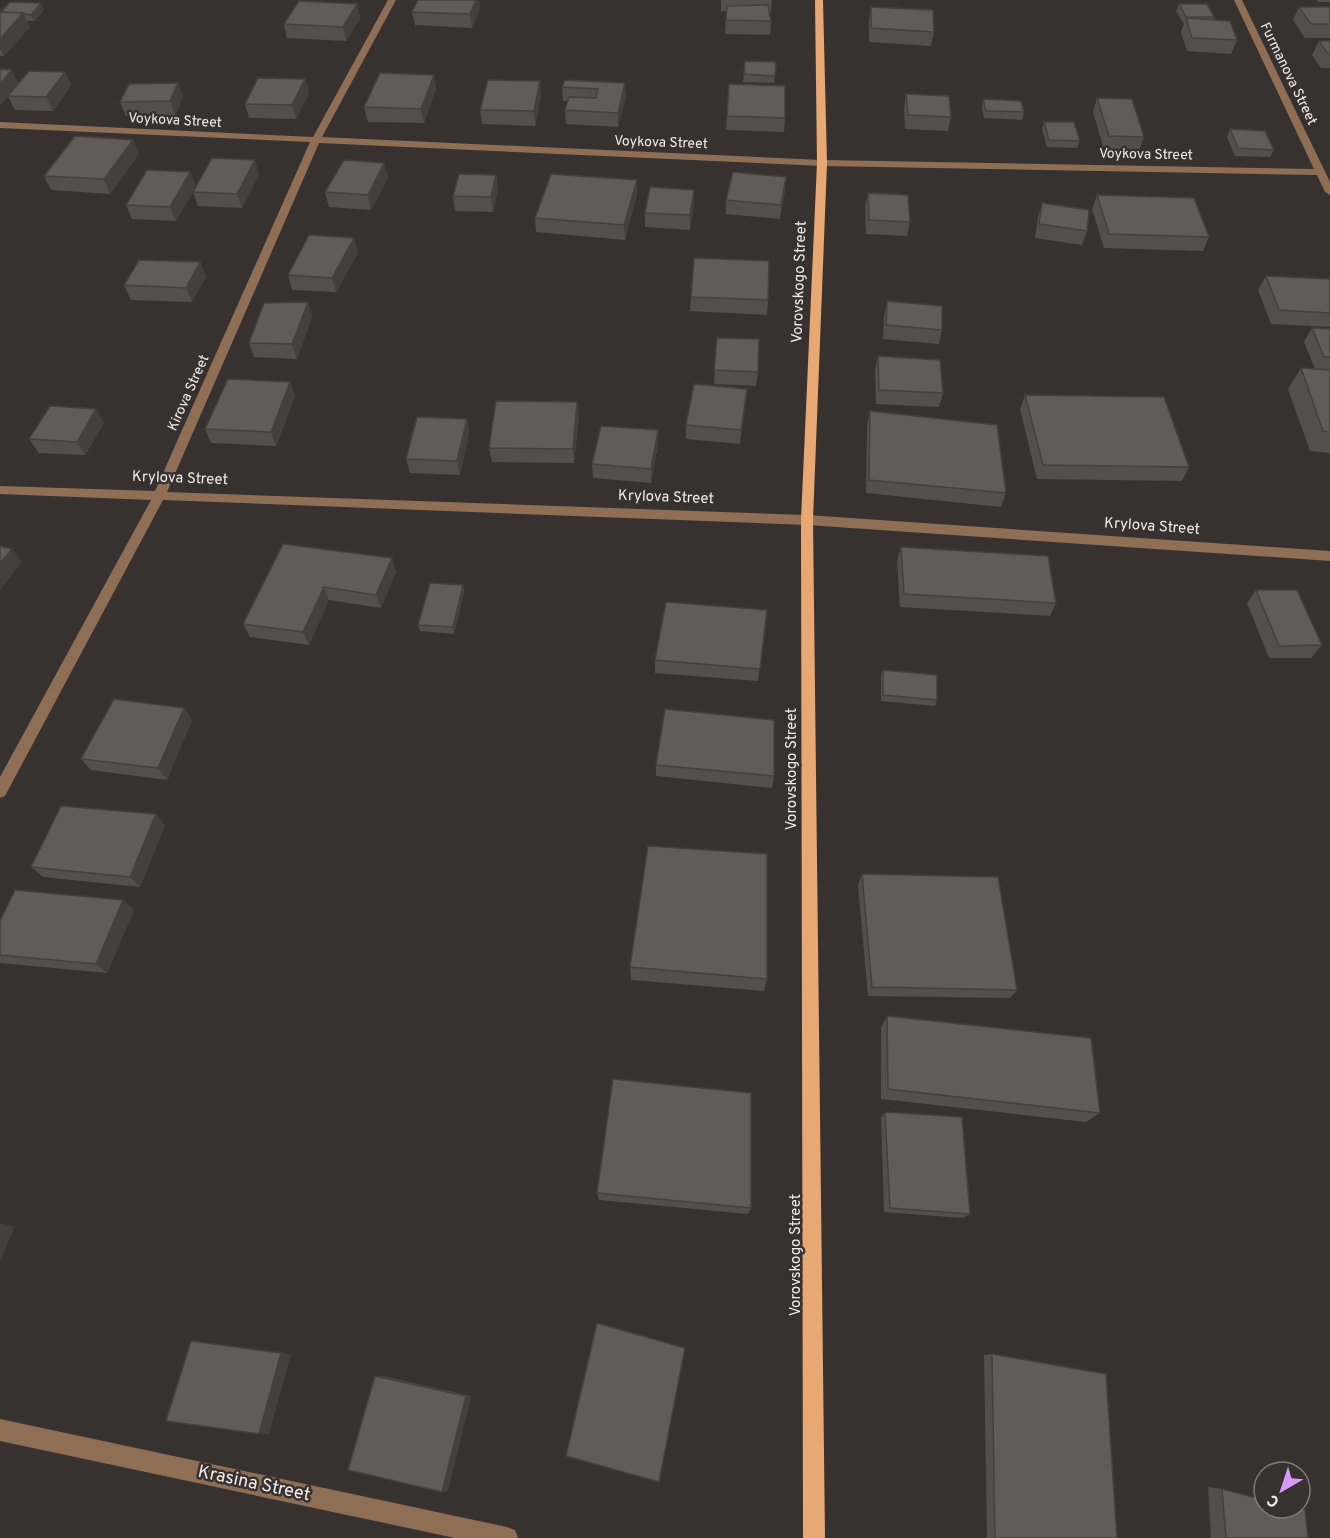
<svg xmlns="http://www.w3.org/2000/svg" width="1330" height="1538" font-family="Overpass,sans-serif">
<rect width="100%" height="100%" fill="#37322f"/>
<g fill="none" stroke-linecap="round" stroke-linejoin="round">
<g fill="#8e6e55" fill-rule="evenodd">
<path d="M 388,0 L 396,0 L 322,137 L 822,160 L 1314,169 L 1234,0 L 1242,0 L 1330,182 L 1330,195 L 1325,192 L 1317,175 L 822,166 L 319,143 L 167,492 L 807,515 L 1330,551 L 1330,561 L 807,525 L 163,500 L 5,796 L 0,798 L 0,777 L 151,500 L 0,494 L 0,486 L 155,491 L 310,142 L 0,128 L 0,122 L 313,137 Z"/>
<path d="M 0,1419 L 507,1527 L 515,1530 L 518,1538 L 455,1538 L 0,1441 Z"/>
</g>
<path fill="#e8a873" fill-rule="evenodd" d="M 815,0 L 823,0 L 827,163 L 813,520 L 825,1538 L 803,1538 L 801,520 L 817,163 Z"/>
</g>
<g fill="#544e4d">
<path d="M 418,0 L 479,0 L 480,7 L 472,28 L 415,25 L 412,12 Z"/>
<path d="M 721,0 L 772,0 L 771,12 L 769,12 L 771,21 L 770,35 L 725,34 L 726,11 L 721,11 Z"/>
<path d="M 1317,0 L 1330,0 L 1330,2 L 1318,2 Z"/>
<path d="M 41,3 L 44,10 L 34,21 L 27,21 L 30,27 L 4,56 L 0,56 L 0,12 Z"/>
<path d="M 357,4 L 360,18 L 346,41 L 287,38 L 284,24 Z"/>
<path d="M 1179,4 L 1214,17 L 1213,20 L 1237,40 L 1231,54 L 1187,51 L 1181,32 L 1184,24 L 1176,11 Z"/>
<path d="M 871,7 L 934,32 L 931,46 L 869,42 L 869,21 Z"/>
<path d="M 1299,7 L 1330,7 L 1330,38 L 1305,38 L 1293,20 Z"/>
<path d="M 1319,41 L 1330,55 L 1330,68 L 1321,68 L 1312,55 Z"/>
<path d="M 745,61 L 776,62 L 774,83 L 743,82 Z"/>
<path d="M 65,72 L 71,85 L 53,111 L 15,110 L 8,96 L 0,106 L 19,83 Z"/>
<path d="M 305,79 L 309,93 L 296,119 L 249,118 L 245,104 Z"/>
<path d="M 565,80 L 626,97 L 618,127 L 566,124 L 565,110 L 568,101 L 563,101 L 562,87 Z"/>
<path d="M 178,83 L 183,97 L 175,115 L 126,116 L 120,102 Z"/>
<path d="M 436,89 L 424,123 L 368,122 L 364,107 Z"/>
<path d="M 906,94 L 951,117 L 948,131 L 905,129 L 904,108 Z"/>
<path d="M 541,95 L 535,126 L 482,124 L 480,110 Z"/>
<path d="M 1097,98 L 1144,137 L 1139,151 L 1104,150 L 1093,112 Z"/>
<path d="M 983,99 L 1024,112 L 1022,120 L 984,118 L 982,107 Z"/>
<path d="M 727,116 L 785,118 L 784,132 L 726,130 Z"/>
<path d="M 1044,122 L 1080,141 L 1077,148 L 1047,147 L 1042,129 Z"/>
<path d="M 1230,129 L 1274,150 L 1270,157 L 1235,156 L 1227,137 Z"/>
<path d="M 139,154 L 110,194 L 51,190 L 44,176 Z"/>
<path d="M 259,174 L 242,208 L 198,206 L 193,192 Z"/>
<path d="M 496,175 L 498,189 L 493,212 L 455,211 L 453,196 Z"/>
<path d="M 388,177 L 371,210 L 329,207 L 325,192 Z"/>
<path d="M 637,180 L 637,194 L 625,240 L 536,232 L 535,218 Z"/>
<path d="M 196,186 L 176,221 L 132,219 L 126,205 Z"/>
<path d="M 785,191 L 780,219 L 726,214 L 726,200 Z"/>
<path d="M 868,193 L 910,222 L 907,236 L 866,234 L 865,207 Z"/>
<path d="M 1097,195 L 1209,237 L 1203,251 L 1104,248 L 1092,209 Z"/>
<path d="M 1042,203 L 1087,231 L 1082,245 L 1035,238 L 1038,217 Z"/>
<path d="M 694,204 L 690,230 L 645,227 L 645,213 Z"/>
<path d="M 358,253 L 336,292 L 292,290 L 288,275 Z"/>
<path d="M 200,262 L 206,277 L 192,302 L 131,300 L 124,285 Z"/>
<path d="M 1266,276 L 1330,279 L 1330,327 L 1271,324 L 1258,290 Z"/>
<path d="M 691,297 L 768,300 L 767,315 L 690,311 Z"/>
<path d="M 887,301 L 942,330 L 939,344 L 883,339 L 884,316 Z"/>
<path d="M 308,302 L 312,317 L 297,359 L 254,357 L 249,343 Z"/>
<path d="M 1312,328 L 1330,329 L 1330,453 L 1310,451 L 1288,389 L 1301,368 L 1315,369 L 1304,342 Z"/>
<path d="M 717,338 L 758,372 L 756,386 L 714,384 Z"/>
<path d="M 878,356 L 943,393 L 939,407 L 876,404 L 875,370 Z"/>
<path d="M 290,382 L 295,396 L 276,446 L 211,443 L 205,429 Z"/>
<path d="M 747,389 L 740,444 L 686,439 L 686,425 Z"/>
<path d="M 1025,395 L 1189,467 L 1182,481 L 1037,479 L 1020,409 Z"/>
<path d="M 577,402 L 579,416 L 574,463 L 492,462 L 489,448 Z"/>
<path d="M 870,411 L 1006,493 L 1001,507 L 866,493 L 867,426 Z"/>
<path d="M 467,419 L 469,433 L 460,475 L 410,473 L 406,459 Z"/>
<path d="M 104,423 L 85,455 L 39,453 L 29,439 Z"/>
<path d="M 658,444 L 651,483 L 593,478 L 592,464 Z"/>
<path d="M 283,544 L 392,558 L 396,572 L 381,608 L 329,600 L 309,645 L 250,637 L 243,624 Z"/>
<path d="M 901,547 L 1056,603 L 1050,616 L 900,607 L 897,561 Z"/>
<path d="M 463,585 L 464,592 L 454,634 L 420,631 L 418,625 Z"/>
<path d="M 1256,590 L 1322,645 L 1311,658 L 1269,658 L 1247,603 Z"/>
<path d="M 767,610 L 758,681 L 655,673 L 655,660 Z"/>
<path d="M 883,670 L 937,700 L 935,706 L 881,701 L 881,676 Z"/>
<path d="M 184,708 L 192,720 L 167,780 L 91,770 L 81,759 Z"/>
<path d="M 656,765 L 774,776 L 772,788 L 656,776 Z"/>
<path d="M 165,825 L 140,887 L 43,877 L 31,867 Z"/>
<path d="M 862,874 L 1017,990 L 1010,998 L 868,996 L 858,885 Z"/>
<path d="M 123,900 L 134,910 L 107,973 L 0,963 L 0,921 Z"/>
<path d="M 630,967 L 767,979 L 764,991 L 631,980 Z"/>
<path d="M 887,1016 L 1100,1113 L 1086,1122 L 881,1099 L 881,1028 Z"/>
<path d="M 885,1112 L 970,1214 L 963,1218 L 884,1212 L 881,1118 Z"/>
<path d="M 597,1193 L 751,1208 L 748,1214 L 599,1200 Z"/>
<path d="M 992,1354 L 1117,1538 L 987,1538 L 984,1355 Z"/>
<path d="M 375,1376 L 382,1376 L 471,1396 L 448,1490 L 442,1492 Z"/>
<path d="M 1208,1487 L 1222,1489 L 1308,1538 L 1211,1538 Z"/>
</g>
<g fill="#45403e">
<path d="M 476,0 L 479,0 L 480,7 L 472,28 L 470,14 Z"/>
<path d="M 41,3 L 44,10 L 34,21 L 31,15 Z"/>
<path d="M 357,4 L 360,18 L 346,41 L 343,27 Z"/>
<path d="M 23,13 L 30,27 L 4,56 L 0,49 L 0,39 Z"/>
<path d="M 12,70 L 19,84 L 0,106 L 0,84 Z"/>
<path d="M 65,72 L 71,85 L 53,111 L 46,97 Z"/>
<path d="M 434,75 L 436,89 L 424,123 L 421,109 Z"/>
<path d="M 305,79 L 309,93 L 296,119 L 292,105 Z"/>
<path d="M 540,81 L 541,95 L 535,126 L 534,111 Z"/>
<path d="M 178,83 L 183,97 L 175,115 L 170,101 Z"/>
<path d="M 625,83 L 626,97 L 618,127 L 618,113 Z"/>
<path d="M 133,140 L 139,154 L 110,194 L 104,179 Z"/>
<path d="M 255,160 L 259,174 L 242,208 L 237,194 Z"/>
<path d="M 384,163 L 388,177 L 371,210 L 368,195 Z"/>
<path d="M 190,172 L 196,186 L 176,221 L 170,207 Z"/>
<path d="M 496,175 L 498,189 L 493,212 L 491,197 Z"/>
<path d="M 786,177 L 785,191 L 780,219 L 781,205 Z"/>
<path d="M 637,180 L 637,194 L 625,240 L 624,225 Z"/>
<path d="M 694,190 L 694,204 L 690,230 L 690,215 Z"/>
<path d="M 354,238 L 358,253 L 336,292 L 332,278 Z"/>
<path d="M 200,262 L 206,277 L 192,302 L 186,288 Z"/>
<path d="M 308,302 L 312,317 L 297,359 L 292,344 Z"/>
<path d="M 290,382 L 295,396 L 276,446 L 271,432 Z"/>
<path d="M 747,389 L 746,403 L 740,444 L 741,430 Z"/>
<path d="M 577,402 L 579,416 L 574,463 L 573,449 Z"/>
<path d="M 96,409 L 104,423 L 85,455 L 77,442 Z"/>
<path d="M 467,419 L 469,433 L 460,475 L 457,461 Z"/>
<path d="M 658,430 L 658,444 L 651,483 L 651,469 Z"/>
<path d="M 12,549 L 22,562 L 0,590 L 0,563 Z"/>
<path d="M 392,558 L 396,572 L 381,608 L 376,595 Z"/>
<path d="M 463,585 L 464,592 L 454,634 L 453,627 Z"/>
<path d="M 324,587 L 329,600 L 309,645 L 303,632 Z"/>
<path d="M 184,708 L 192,720 L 167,780 L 158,768 Z"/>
<path d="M 156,814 L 165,825 L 140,887 L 130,877 Z"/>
<path d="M 123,900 L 134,910 L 107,973 L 96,964 Z"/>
<path d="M 0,1223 L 15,1227 L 0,1261 Z"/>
<path d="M 281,1353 L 291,1354 L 269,1434 L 259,1434 Z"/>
<path d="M 466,1396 L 471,1396 L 448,1490 L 442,1492 Z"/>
</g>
<g fill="#625b59" stroke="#45403e" stroke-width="1.5">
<path d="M 418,0 L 476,0 L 470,14 L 412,12 Z"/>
<path d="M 299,1 L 357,4 L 343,27 L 284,24 Z"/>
<path d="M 10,2 L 41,3 L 31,15 L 24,14 L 23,13 L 1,12 Z"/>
<path d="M 1179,4 L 1207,4 L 1214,17 L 1186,17 Z"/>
<path d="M 768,5 L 771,21 L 726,20 L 727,6 Z"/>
<path d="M 871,7 L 933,10 L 934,32 L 871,28 Z"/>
<path d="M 1299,7 L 1330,7 L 1330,24 L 1311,24 Z"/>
<path d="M 0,12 L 23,13 L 0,39 Z"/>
<path d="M 1186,18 L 1230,21 L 1237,40 L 1192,38 Z"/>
<path d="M 1319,41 L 1330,41 L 1330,55 L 1328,54 Z"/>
<path d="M 745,61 L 776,62 L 775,76 L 744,74 Z"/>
<path d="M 0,69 L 12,70 L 0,84 Z"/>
<path d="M 29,71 L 65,72 L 46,97 L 8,96 Z"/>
<path d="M 380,73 L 434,75 L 421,109 L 364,107 Z"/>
<path d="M 258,78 L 305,79 L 292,105 L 245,104 Z"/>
<path d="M 488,80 L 540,81 L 534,111 L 480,110 Z"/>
<path d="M 565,80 L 625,83 L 618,113 L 565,110 L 569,97 L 596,98 L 598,89 L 562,87 Z"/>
<path d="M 178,83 L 170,101 L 120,102 L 129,84 Z"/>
<path d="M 729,84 L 785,86 L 785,118 L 727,116 Z"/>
<path d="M 906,94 L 949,96 L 951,117 L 908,115 Z"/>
<path d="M 1097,98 L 1132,99 L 1144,137 L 1109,136 Z"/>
<path d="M 983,99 L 1021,101 L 1024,112 L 986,111 Z"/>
<path d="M 1044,122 L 1074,122 L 1080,141 L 1049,140 Z"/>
<path d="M 1230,129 L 1265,131 L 1274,150 L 1238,148 Z"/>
<path d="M 75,136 L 133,140 L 104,179 L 44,176 Z"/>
<path d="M 212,158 L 255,160 L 237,194 L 193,192 Z"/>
<path d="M 344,160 L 384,163 L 368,195 L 325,192 Z"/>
<path d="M 147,170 L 190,172 L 170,207 L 126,205 Z"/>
<path d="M 733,172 L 786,177 L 781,205 L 726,200 Z"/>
<path d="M 459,174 L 496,175 L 491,197 L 453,196 Z"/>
<path d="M 551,174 L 637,180 L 624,225 L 535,218 Z"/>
<path d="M 650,187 L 694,190 L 690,215 L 645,213 Z"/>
<path d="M 868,193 L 908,195 L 910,222 L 869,220 Z"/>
<path d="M 1097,195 L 1194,198 L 1209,237 L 1109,234 Z"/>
<path d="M 1042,203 L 1089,210 L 1087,231 L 1039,224 Z"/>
<path d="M 309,235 L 354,238 L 332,278 L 288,275 Z"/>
<path d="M 694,258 L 769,261 L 768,300 L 691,297 Z"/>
<path d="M 139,260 L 200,262 L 186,288 L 124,285 Z"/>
<path d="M 1266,276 L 1330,279 L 1330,313 L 1279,310 Z"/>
<path d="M 887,301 L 942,306 L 942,330 L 886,325 Z"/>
<path d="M 308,302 L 292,344 L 249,343 L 264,303 Z"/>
<path d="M 1312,328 L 1330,329 L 1330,357 L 1324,357 Z"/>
<path d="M 717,338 L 759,339 L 758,372 L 714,370 Z"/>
<path d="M 878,356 L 940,360 L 943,393 L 879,390 Z"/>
<path d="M 1301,368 L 1330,370 L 1330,432 L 1323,431 Z"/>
<path d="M 228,379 L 290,382 L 271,432 L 205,429 Z"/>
<path d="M 694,384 L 747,389 L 741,430 L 686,425 Z"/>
<path d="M 1025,395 L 1164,397 L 1189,467 L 1043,465 Z"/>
<path d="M 496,401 L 577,402 L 573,449 L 489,448 Z"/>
<path d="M 50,406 L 96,409 L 77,442 L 29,439 Z"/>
<path d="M 870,411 L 997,425 L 1006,493 L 869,480 Z"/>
<path d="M 417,417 L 467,419 L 457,461 L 406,459 Z"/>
<path d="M 601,426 L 658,430 L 651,469 L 592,464 Z"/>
<path d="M 283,544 L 392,558 L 376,595 L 324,587 L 303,632 L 243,624 Z"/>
<path d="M 0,546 L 12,549 L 0,563 Z"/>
<path d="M 901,547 L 1048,556 L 1056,603 L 904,594 Z"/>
<path d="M 430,583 L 463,585 L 453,627 L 418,625 Z"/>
<path d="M 1256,590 L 1297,590 L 1322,645 L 1279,646 Z"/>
<path d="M 666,602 L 767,610 L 760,669 L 655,660 Z"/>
<path d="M 883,670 L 937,675 L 937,700 L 883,695 Z"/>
<path d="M 114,699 L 184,708 L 158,768 L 81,759 Z"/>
<path d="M 665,709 L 774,720 L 774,776 L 656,765 Z"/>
<path d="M 61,806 L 156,814 L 130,877 L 31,867 Z"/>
<path d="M 648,846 L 767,854 L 767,979 L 630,967 Z"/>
<path d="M 862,874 L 998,877 L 1017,990 L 872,987 Z"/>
<path d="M 15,890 L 123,900 L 96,964 L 0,955 L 0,921 Z"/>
<path d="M 887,1016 L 1091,1038 L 1100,1113 L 888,1089 Z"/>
<path d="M 613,1079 L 751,1093 L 751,1208 L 597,1193 Z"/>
<path d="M 885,1112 L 962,1117 L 970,1214 L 890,1208 Z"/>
<path d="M 597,1323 L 685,1348 L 659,1482 L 566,1456 Z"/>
<path d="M 191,1341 L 281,1353 L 259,1434 L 166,1421 Z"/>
<path d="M 992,1354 L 1106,1374 L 1117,1538 L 995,1538 Z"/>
<path d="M 375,1376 L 466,1396 L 442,1492 L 348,1470 Z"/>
<path d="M 1222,1489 L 1264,1500 L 1264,1508 L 1298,1508 L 1305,1510 L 1308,1538 L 1226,1538 Z"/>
</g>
<g text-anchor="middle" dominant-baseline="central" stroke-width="5" stroke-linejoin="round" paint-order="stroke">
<g font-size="14" fill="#f0ecea" stroke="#37322f">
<text transform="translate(1288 74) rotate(64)">Furmanova Street</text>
<text transform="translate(175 121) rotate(3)">Voykova Street</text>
<text transform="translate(661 143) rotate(2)">Voykova Street</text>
<text transform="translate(1146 155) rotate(1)">Voykova Street</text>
<text transform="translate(189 393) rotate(-66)">Kirova Street</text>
</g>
<g font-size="15" fill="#f0ecea" stroke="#37322f">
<text transform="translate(800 282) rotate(-88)">Vorovskogo Street</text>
<text transform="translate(180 479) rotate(2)">Krylova Street</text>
<text transform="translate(666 498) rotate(2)">Krylova Street</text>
<text transform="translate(1152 527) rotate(4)">Krylova Street</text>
<text transform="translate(792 769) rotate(-90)">Vorovskogo Street</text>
<text transform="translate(796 1255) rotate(-90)">Vorovskogo Street</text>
</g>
<g font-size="18" fill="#f0ecea" stroke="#37322f">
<text transform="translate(254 1484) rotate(12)">Krasina Street</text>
</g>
</g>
<g transform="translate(1282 1490) rotate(219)"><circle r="28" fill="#37322f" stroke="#817c7a" stroke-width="1.5"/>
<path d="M0-4.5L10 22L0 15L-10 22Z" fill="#d89af8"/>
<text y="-9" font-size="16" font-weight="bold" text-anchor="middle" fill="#f0ecea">С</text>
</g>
</svg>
